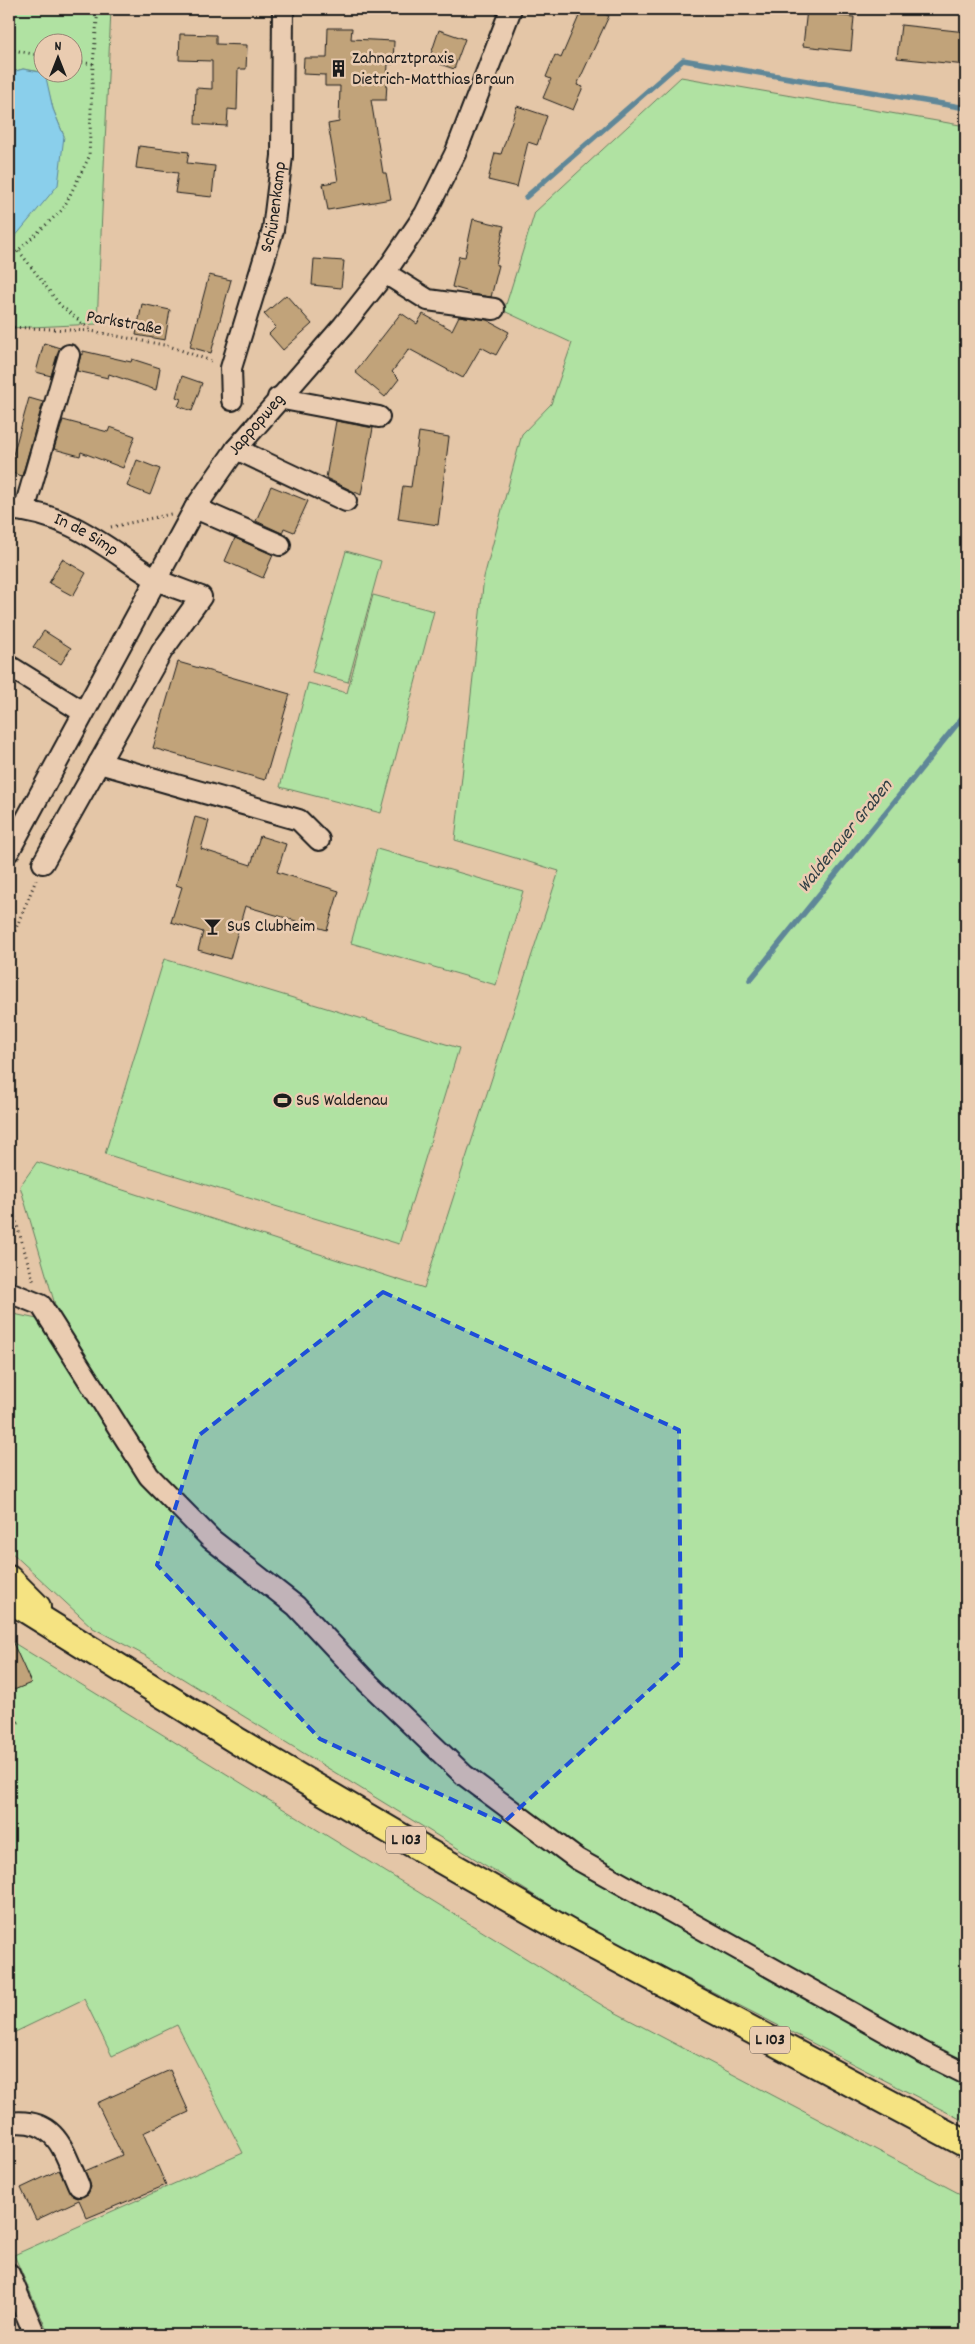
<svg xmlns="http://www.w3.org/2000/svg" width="975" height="2344" font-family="Dekko,sans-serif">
<rect width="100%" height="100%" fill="#e4c6a7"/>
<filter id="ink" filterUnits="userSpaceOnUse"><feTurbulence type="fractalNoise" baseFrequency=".02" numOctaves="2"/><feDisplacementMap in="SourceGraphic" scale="10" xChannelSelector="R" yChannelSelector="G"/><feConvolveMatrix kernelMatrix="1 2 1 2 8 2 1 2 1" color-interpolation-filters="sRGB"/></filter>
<g filter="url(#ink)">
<g fill="#b0e2a2" stroke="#667f5f">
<path d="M 9,9 L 111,9 L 97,324 L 9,328 L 9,241 L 14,238 L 64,136 L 53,109 L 44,73 L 72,72 L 72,42 L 42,42 L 42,72 L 23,69 L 9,73 Z"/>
<path d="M 681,77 L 966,126 L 966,2122 L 579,1923 L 146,1656 L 93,1628 L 9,1550 L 9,1313 L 37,1319 L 56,1308 L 20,1186 L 37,1162 L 424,1288 L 559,871 L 455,840 L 484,577 L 522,434 L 551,404 L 572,343 L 504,311 L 535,212 Z"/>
<path d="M 346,551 L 381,561 L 348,682 L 312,672 Z"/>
<path d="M 373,595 L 434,611 L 381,813 L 280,787 L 308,683 L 347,693 Z"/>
<path d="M 377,849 L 523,891 L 496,985 L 351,943 Z"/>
<path d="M 164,959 L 459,1048 L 399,1244 L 105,1154 Z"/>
<path d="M 9,1640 L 605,2007 L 966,2197 L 966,2335 L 49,2335 L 14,2255 L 243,2153 L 177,2025 L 112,2056 L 84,1999 L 9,2035 Z"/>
</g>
<path fill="#8acfeb" stroke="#5e8798" d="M 23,69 L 45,73 L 53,109 L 64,136 L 58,185 L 14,238 L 9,241 L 9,73 Z"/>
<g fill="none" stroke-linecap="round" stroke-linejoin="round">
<g stroke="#5e8798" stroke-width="5.5">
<path d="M 526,197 L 683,60 L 966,108"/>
<path d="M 750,980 L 966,713"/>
</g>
</g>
<g fill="#c1a37a" stroke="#1c1c1c">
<path d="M 582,9 L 592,9 L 609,16 L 577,85 L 583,87 L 573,110 L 543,98 L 551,79 L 546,77 L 555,55 L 561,58 Z"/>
<path d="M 807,9 L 840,9 L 840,16 L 854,17 L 851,51 L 803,46 Z"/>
<path d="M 901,25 L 966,32 L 966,65 L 897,58 Z"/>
<path d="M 328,28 L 352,28 L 351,39 L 394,41 L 393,64 L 388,64 L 386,100 L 371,100 L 383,173 L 386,173 L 391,199 L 328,210 L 323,184 L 338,181 L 328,124 L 339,122 L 340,86 L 325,86 L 325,75 L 303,74 L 304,58 L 327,58 Z"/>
<path d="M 439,30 L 465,39 L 454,69 L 429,60 Z"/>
<path d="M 180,34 L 216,35 L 216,44 L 247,45 L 246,69 L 238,69 L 237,110 L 228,109 L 227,126 L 195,124 L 196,88 L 212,89 L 212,61 L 179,60 Z"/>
<path d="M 517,106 L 547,116 L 537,145 L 528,142 L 517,187 L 488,180 L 495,153 L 501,154 Z"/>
<path d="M 139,146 L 189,152 L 187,163 L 215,166 L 212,197 L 175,193 L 178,173 L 136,168 Z"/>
<path d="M 473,219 L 504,226 L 496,265 L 499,265 L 491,297 L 469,294 L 470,292 L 452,287 L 459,256 L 465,257 Z"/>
<path d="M 314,259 L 344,261 L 341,288 L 312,285 Z"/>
<path d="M 209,275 L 231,280 L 211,353 L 190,347 Z"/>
<path d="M 286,295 L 312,324 L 283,350 L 269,334 L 276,327 L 264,314 Z"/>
<path d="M 142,304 L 170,310 L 165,340 L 136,335 Z"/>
<path d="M 401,313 L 417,324 L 423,314 L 452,330 L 459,316 L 487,320 L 509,332 L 496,355 L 481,347 L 463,378 L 409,349 L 392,372 L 399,379 L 385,397 L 355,372 Z"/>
<path d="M 44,343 L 60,348 L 51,376 L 36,372 Z"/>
<path d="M 83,351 L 131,362 L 132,359 L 160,368 L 156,390 L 109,374 L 108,378 L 77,371 L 81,354 L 83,355 Z"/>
<path d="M 182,376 L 202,383 L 192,411 L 178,406 L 181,399 L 176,397 Z"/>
<path d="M 29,398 L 43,402 L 22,476 L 9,472 L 9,469 Z"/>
<path d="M 63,420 L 108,432 L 110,427 L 135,436 L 123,468 L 81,452 L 80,456 L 54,449 Z"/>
<path d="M 336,421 L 373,428 L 361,495 L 326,478 Z"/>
<path d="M 419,432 L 449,437 L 438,525 L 398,519 L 403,486 L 411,487 Z"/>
<path d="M 137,460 L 160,469 L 150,495 L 127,486 Z"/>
<path d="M 271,486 L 308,501 L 294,532 L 284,528 L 282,533 L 256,521 Z"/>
<path d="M 235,538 L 273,555 L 263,578 L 225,561 Z"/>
<path d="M 62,559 L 86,573 L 73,596 L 49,583 Z"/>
<path d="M 44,631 L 71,648 L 61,664 L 33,647 Z"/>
<path d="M 178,662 L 290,694 L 265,780 L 153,748 Z"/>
<path d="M 195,817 L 209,821 L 201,849 L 251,865 L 260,836 L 286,844 L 277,872 L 339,891 L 327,930 L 245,906 L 230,959 L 198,950 L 203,932 L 171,922 L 182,887 L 176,885 Z"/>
<path d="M 9,1634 L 31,1683 L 14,1690 L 9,1678 Z"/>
<path d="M 170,2070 L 189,2112 L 143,2133 L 166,2185 L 87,2218 L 79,2200 L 36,2220 L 21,2188 L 59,2170 L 72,2195 L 78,2198 L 88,2194 L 91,2187 L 85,2171 L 122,2155 L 97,2103 Z"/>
</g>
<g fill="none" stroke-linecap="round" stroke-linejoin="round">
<defs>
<g id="minor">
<path d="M 385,273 L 428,300 L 494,309"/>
<path d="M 278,398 L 379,417"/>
<path id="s1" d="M 232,400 L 231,368 L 273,230 L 282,156 L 283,9"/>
<path d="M 236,449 L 346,501"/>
<path d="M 195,508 L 280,545"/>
<path id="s2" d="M 9,509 C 71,514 104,547 154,578 C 168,586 186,591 201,597 L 162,651 L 43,863"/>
<path d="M 24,511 L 69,355"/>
<path d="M 9,666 L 83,712"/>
<path d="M 99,763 L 299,820 L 319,840"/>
<path id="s3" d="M 9,851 L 195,508 L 236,449 L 343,326 L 385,273 L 425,214 L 455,154 L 511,9"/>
<path d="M 9,1292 L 41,1305 L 149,1476 L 211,1539 L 296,1606 L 367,1682 L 464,1775 L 577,1859 L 922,2052 L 966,2074"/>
<path d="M 9,2123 C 57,2117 63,2150 79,2186"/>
<path d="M 9,2274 L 35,2335"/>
</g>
<g id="major">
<path d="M 9,1579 L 37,1607"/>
<path d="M 9,1599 L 239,1742 L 408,1841 L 575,1936 L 966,2144"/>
</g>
</defs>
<use href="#minor" stroke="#1c1c1c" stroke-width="24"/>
<use href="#major" stroke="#1c1c1c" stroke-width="30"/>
<g stroke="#1c1c1c" stroke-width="3" stroke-dasharray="1 4" stroke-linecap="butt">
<path d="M 9,49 L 42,56"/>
<path d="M 93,64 L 98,9"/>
<path d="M 19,251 L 60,305 L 91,330"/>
<path d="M 9,259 L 63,209 L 89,157 L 93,64 L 72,61"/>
<path d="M 9,327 L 91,331 L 169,346 L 214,362"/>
<path d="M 111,527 L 171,514"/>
<path d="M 9,945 L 36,880"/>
<path d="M 9,1198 L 34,1283"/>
<path d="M 9,1726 L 21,1721"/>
</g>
<use href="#minor" stroke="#eaccb1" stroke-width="20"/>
<use href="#major" stroke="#f5e382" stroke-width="26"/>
</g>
</g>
<path fill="#1d4ed8" fill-opacity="0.2" stroke="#1d4ed8" stroke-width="4" stroke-dasharray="10 6" stroke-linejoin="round" d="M 383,1292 L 679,1430 L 681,1661 L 503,1823 L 320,1739 L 157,1565 L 198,1436 Z"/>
<defs>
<symbol id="building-bare" viewBox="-9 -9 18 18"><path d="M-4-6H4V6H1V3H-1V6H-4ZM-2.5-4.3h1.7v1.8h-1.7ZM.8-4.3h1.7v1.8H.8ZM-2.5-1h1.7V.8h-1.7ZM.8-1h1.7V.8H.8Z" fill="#1c1c1c" stroke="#eaccb1" stroke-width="2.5" paint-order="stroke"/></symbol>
<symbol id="bar-bare" viewBox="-9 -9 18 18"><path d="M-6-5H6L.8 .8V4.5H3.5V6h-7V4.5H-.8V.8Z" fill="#1c1c1c" stroke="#eaccb1" stroke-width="2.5" paint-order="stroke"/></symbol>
<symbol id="stadium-bare" viewBox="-9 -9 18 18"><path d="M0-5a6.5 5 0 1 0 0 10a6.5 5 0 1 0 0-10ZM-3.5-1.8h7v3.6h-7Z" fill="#1c1c1c" stroke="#eaccb1" stroke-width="2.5" paint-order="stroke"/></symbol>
</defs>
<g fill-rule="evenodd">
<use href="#building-bare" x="326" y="56" width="25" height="25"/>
<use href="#bar-bare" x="200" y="914" width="25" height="25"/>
<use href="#stadium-bare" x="270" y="1088" width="25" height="25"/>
</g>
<g text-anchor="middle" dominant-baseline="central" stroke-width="5" stroke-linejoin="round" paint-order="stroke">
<g fill="#eaccb1" stroke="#5a5149" stroke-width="1">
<rect x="386" y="1826.5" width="40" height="27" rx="4"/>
<rect x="750" y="2026.5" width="40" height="27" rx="4"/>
</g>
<g font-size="16" font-weight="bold" fill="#1c1c1c">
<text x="406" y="1840">L 103</text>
<text x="770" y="2040">L 103</text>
</g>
<g font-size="18" fill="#1c1c1c" stroke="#eaccb1" text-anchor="start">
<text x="352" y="59">Zahnarztpraxis<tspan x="352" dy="21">Dietrich-Matthias Braun</tspan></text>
<text x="227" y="927">SuS Clubheim</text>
<text x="296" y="1101">SuS Waldenau</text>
</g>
<g font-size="18" fill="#1c1c1c" stroke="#eaccb1">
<text stroke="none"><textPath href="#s1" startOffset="199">Schünenkamp</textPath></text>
<text transform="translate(124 324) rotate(10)">Parkstraße</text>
<text stroke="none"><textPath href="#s3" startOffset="494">Jappopweg</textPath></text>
<text stroke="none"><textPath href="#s2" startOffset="82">In de Simp</textPath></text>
</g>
<g font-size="19" font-style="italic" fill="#324045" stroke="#eaccb1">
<text transform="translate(846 837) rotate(-51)">Waldenauer Graben</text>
</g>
</g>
<rect width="975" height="2344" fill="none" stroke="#eaccb1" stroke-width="30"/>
<rect x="15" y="15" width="945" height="2314" fill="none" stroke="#1c1c1c" stroke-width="2" filter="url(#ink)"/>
<g transform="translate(58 58)"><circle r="24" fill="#eaccb1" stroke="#988675"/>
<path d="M0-4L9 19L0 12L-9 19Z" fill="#1c1c1c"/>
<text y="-8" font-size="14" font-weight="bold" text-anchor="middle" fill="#1c1c1c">N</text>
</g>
</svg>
